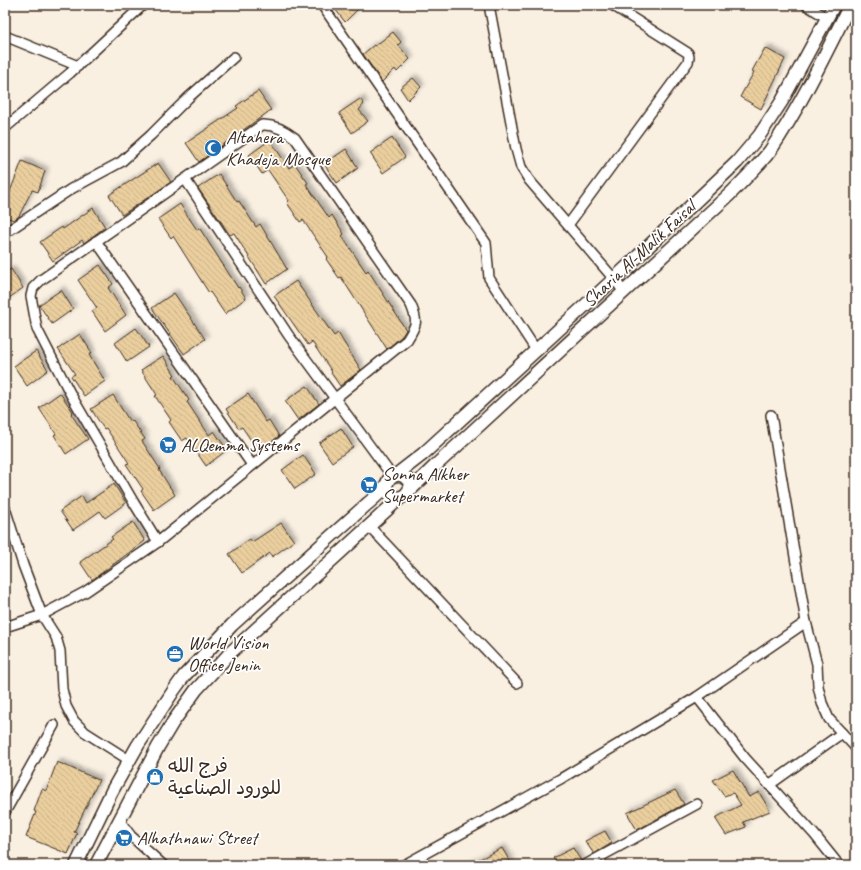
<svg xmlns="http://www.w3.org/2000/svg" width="861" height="870" font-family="Caveat,'Playpen Sans Arabic',sans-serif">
<defs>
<pattern id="building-back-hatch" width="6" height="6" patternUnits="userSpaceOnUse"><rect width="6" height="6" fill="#eace9e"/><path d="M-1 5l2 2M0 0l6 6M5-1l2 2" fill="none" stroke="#cab188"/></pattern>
<filter id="shadow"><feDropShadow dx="3.5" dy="-3.5" stdDeviation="2" flood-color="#0004"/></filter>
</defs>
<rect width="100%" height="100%" fill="#f9f0e2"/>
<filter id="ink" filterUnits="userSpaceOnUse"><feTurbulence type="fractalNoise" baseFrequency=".025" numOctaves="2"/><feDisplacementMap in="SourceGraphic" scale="8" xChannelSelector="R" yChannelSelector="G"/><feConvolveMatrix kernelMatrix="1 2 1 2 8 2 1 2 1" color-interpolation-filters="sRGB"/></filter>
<g filter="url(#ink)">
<g fill="url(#building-back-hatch)" stroke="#3b2a1e" filter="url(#shadow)">
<path d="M 332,5 L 362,5 L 345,22 Z"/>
<path d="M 393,32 L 401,42 L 398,45 L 410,59 L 397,72 L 395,69 L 382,82 L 363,54 L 374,45 L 375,46 Z"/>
<path d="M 765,48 L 785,59 L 761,109 L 740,97 L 754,72 L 752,71 Z"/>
<path d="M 413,78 L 421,87 L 408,100 L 400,88 Z"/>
<path d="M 258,91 L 271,110 L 199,162 L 186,143 L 238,108 L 236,106 Z"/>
<path d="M 360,99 L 364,104 L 359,110 L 368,121 L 352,133 L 339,113 Z"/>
<path d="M 392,138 L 405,157 L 383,173 L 370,153 Z"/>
<path d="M 270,140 L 289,168 L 295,164 L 308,183 L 306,184 L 329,218 L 332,215 L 344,234 L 342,236 L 366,272 L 368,270 L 406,330 L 402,336 L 387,349 L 341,277 L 339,278 L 326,259 L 328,257 L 303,220 L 300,222 L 287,203 L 289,201 L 268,170 L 262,174 L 249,155 Z"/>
<path d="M 346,149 L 358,168 L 337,183 L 324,164 Z"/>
<path d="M 22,161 L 45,171 L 38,192 L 32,190 L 19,216 L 14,220 L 5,217 L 5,192 L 9,194 Z"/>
<path d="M 158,163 L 171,182 L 122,215 L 109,195 Z"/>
<path d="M 219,174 L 237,202 L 239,201 L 256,227 L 260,224 L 287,269 L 266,284 L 234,233 L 230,235 L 198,188 Z"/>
<path d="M 180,204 L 197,230 L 200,229 L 238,288 L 239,287 L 246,298 L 225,314 L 210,292 L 209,293 L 173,236 L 171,238 L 158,219 Z"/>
<path d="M 93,208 L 105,227 L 84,243 L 82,240 L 53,261 L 40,242 L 62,227 L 63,229 Z"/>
<path d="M 100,265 L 113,284 L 108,288 L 126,315 L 105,331 L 92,311 L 97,308 L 78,280 Z"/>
<path d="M 11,269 L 23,288 L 5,301 L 5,273 Z"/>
<path d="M 296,281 L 334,336 L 338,333 L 361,370 L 340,386 L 331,373 L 332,372 L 312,342 L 308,345 L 274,296 Z"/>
<path d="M 61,290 L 73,309 L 52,324 L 39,305 Z"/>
<path d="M 174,293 L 205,339 L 184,354 L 152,308 Z"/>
<path d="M 136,328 L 149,347 L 127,362 L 115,343 Z"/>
<path d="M 80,334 L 92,353 L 89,355 L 105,381 L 84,396 L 71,376 L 75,374 L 58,349 Z"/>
<path d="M 36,351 L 48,370 L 27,386 L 14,366 Z"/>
<path d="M 163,356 L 175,375 L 173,376 L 189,400 L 187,402 L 209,435 L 214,431 L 227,450 L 206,466 L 187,438 L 182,441 L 169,422 L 171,420 L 155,396 L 157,395 L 141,370 Z"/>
<path d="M 307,386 L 319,404 L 298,420 L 285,401 Z"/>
<path d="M 60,393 L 73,412 L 71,414 L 88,439 L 66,454 L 54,435 L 56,434 L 39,408 Z"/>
<path d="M 248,394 L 266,422 L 269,420 L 279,436 L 259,452 L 242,427 L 239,429 L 226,409 Z"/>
<path d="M 113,395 L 130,422 L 132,420 L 145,439 L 142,441 L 160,469 L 159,470 L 175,495 L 154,510 L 141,491 L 143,489 L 126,464 L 129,463 L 106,428 L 104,429 L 91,409 Z"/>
<path d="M 341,428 L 353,447 L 332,462 L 319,443 Z"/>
<path d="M 303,455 L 316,474 L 295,489 L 282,470 Z"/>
<path d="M 114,484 L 126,503 L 105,518 L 100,511 L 73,530 L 60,511 L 82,496 L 86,503 Z"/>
<path d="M 133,522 L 145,541 L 92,580 L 80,562 L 113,539 L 111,537 Z"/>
<path d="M 281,523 L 294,541 L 272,557 L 270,553 L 242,573 L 229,554 L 250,539 L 252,542 Z"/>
<path d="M 57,762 L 99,780 L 74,832 L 77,833 L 68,854 L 26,837 L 36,812 L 34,811 L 42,789 L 46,791 Z"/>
<path d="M 733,770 L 749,797 L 759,792 L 770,811 L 743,822 L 746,827 L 726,835 L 715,818 L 741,805 L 733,793 L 724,796 L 713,780 Z"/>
<path d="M 675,790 L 684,804 L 637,830 L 627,813 Z"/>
<path d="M 605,831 L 612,843 L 594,854 L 585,841 Z"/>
<path d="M 502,848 L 512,865 L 468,865 Z"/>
<path d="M 573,848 L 581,861 L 579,865 L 558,865 L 553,858 Z"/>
</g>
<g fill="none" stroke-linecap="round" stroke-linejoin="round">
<defs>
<g id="minor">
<path d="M 322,5 L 486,243 L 489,278 L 536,350"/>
<path d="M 489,5 L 516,149 L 521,167 L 529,180 L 614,279 L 624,292"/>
<path d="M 806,5 L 827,18"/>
<path d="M 5,36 L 78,66"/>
<path d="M 262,125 C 274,124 286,131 295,138 L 411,305 C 418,322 417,324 407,340 L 158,542 L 134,503 L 71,395 L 37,329 L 31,296 L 33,288 L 41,280 Z"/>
<path d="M 5,128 L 70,73 L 143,5"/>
<path d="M 185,179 L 289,336 L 392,476"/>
<path d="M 568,225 L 688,62 L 689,57 L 688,53 L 612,5"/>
<path d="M 5,233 L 71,189 L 121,162 L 151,135 L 188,98 L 234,57"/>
<path d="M 96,241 L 252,465"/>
<path d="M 771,415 L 806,622 L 817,664 L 818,686 L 822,703 L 829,719 L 856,748"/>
<path d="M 5,508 L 23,565 L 42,615 L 56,637 L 60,651 L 62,689 L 66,706 L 74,721 L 85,732 L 129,760"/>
<path d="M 369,526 L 517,683"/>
<path d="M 5,627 L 42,615 L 85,592 L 158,542"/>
<path d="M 697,697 L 745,758 L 814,834 L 839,865"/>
<path d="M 769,785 L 842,733"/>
<path d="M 5,812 L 54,725"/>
<path d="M 119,820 L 131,836 L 163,865"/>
<path d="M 404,865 L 562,778 L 697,697 L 806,622"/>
<path d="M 585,865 L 697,804"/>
</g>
<g id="secondary">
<path d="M 396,475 L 423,454 L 614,279 L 737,162 L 759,136 L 782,101 L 834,5"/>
<path d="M 407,493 L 435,466 L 730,194 C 744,180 758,166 770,151 C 800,107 826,53 850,5"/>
<path d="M 76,865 L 112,791 L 138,745 L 174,690 L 184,676 L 232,625 L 366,505 C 372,500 383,491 386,485 C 388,482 388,479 391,477 C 393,476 395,475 397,475 C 401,474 405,477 408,480 C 417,496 388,508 386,485"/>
<path d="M 96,865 L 158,747 L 173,722 L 196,690 L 230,653 L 401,497"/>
</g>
</defs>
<use href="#minor" stroke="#3b2a1e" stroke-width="12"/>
<use href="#secondary" stroke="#3b2a1e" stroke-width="15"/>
<use href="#minor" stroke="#fff" stroke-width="9"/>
<use href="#secondary" stroke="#fff" stroke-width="12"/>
</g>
</g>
<defs>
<symbol id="mosque-disc" viewBox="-11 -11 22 22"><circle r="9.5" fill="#1f6fb2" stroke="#fff"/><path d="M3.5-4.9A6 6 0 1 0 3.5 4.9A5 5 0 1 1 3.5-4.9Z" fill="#fff"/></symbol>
<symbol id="supermarket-disc" viewBox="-11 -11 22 22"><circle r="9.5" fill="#1f6fb2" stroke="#fff"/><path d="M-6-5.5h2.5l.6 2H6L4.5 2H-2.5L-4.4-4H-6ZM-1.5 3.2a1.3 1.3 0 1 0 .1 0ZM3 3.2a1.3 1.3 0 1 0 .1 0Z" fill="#fff"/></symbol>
<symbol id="office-disc" viewBox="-11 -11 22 22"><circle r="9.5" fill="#1f6fb2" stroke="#fff"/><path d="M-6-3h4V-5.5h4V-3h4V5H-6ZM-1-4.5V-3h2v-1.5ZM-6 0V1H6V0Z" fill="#fff"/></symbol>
<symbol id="shop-disc" viewBox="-11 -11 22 22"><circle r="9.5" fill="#1f6fb2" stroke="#fff"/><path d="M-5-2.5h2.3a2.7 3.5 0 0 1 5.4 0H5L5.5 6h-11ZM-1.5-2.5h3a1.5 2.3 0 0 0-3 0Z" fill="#fff"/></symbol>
</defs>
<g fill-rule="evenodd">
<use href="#mosque-disc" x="203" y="138" width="20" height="20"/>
<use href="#supermarket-disc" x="158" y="435" width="20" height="20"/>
<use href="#supermarket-disc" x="359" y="475" width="20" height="20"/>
<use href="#office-disc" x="165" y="644" width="20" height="20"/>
<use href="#shop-disc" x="145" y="767" width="20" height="20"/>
<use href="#supermarket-disc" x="114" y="828" width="20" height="20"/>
</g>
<g text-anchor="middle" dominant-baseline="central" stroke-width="3.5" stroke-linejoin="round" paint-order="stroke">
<g font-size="19" fill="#3b2a1e" stroke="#fff" text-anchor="start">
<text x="226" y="137">Altahera<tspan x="226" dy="22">Khadeja Mosque</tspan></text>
<text x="181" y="445">ALQemma Systems</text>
<text x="382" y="474">Sonna Alkher<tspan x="382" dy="22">Supermarket</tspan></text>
<text x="188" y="643">World Vision<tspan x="188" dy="22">Office Jenin</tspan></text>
<text x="168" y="766">فرج الله<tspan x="168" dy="22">للورود الصناعية</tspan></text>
<text x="137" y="838">Alhathnawi Street</text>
</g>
<g font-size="19" fill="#3b2a1e" stroke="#fff">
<text transform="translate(639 254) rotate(-43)">Sharia Al-Malik Faisal</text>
</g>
</g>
<rect width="861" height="870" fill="none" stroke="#fff" stroke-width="20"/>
<rect x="10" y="10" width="841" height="850" fill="none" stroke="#3b2a1e" stroke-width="1.5" filter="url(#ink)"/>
</svg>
